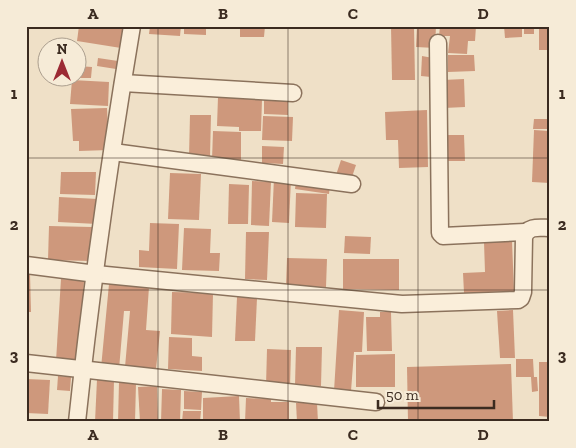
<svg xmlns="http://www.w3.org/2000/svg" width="576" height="448" font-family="'Zilla Slab',serif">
<rect width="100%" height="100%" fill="#efe0c7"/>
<g fill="#ce987c">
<path d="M 79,26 L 124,26 L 121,48 L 77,41 Z"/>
<path d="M 150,26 L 181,26 L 180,36 L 149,34 Z"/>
<path d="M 184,26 L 206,26 L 206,35 L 184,34 Z"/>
<path d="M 240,26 L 265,26 L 264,37 L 240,37 Z"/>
<path d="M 391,26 L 414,26 L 415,80 L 392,80 Z"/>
<path d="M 417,26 L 436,26 L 435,48 L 416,47 Z"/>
<path d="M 440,26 L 476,26 L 475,41 L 468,41 L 467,54 L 448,53 L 450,36 L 439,36 Z"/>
<path d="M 504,26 L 522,26 L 522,37 L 505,38 Z"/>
<rect x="524" y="26" width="10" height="8"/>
<rect x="539" y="26" width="11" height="24"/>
<path d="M 448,55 L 474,55 L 475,71 L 448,72 Z"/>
<path d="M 422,56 L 433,58 L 431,77 L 421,76 Z"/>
<path d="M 98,58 L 118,61 L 116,69 L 97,66 Z"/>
<path d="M 78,66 L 92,67 L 91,78 L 78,78 Z"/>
<path d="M 464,79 L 465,107 L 444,108 L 443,80 Z"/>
<path d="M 72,80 L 109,82 L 108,106 L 70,104 Z"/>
<path d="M 264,93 L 288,93 L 288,115 L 264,114 Z"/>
<path d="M 218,97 L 262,99 L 261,131 L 239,131 L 239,127 L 217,126 Z"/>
<path d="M 107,108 L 109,150 L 79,151 L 79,141 L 73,141 L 71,109 Z"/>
<path d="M 427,110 L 428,167 L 399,168 L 398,140 L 386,140 L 385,112 Z"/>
<path d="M 190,115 L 211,115 L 210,157 L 189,157 Z"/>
<path d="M 263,116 L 293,117 L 292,141 L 262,140 Z"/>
<path d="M 534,119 L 548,119 L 548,129 L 533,129 Z"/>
<path d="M 534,130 L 549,131 L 550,183 L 532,182 Z"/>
<path d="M 213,131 L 241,132 L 241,161 L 212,160 Z"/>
<path d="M 442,135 L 464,135 L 465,161 L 443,161 Z"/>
<path d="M 262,146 L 284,147 L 283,164 L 262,163 Z"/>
<path d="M 341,160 L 356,165 L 350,183 L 335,178 Z"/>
<path d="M 61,172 L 96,172 L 95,195 L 60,194 Z"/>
<path d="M 170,173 L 201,174 L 199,220 L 168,219 Z"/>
<path d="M 274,178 L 291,179 L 289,223 L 272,222 Z"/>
<path d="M 252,181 L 271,182 L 269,226 L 251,225 Z"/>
<path d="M 296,181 L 330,185 L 329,194 L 295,189 Z"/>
<path d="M 229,184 L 249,185 L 248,224 L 228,224 Z"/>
<path d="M 296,193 L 327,194 L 326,228 L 295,227 Z"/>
<path d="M 59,197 L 98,199 L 97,224 L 58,222 Z"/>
<rect x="26" y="219" width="3" height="33"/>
<path d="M 150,223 L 179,224 L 177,269 L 139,267 L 139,250 L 149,251 Z"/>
<path d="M 49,226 L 92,227 L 91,261 L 48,260 Z"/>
<path d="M 184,228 L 211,229 L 210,253 L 220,253 L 219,271 L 182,270 Z"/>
<path d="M 246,232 L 269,232 L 267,280 L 245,279 Z"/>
<path d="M 345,236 L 371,237 L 370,254 L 344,253 Z"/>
<path d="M 512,241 L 514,291 L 464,293 L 463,273 L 485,272 L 484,242 Z"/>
<path d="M 287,258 L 327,259 L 326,287 L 286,286 Z"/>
<path d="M 343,259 L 399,259 L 399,290 L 343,289 Z"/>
<path d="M 26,273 L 30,273 L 31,312 L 26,312 Z"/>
<path d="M 61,279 L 84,281 L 79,362 L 56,361 Z"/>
<path d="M 109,284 L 149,287 L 146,330 L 160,331 L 156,369 L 125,367 L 130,311 L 124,311 L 119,369 L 101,368 Z"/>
<path d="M 172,292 L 213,293 L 212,337 L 171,334 Z"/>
<path d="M 237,297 L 257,298 L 255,341 L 235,341 Z"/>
<path d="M 339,310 L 364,312 L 362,352 L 354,352 L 351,391 L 334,391 Z"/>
<path d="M 513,310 L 515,358 L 500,358 L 497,311 Z"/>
<path d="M 380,312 L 391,312 L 392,351 L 367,351 L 366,317 L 380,317 Z"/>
<path d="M 169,337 L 192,338 L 192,356 L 202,357 L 202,371 L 168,369 Z"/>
<path d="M 296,347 L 322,347 L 321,386 L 295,385 Z"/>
<path d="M 267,349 L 291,350 L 290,387 L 266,386 Z"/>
<path d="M 395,354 L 395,387 L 356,387 L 356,355 Z"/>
<path d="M 516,359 L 533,359 L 534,377 L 537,377 L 538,391 L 532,392 L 531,377 L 516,377 Z"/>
<path d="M 539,362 L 550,362 L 550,417 L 539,416 Z"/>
<path d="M 511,364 L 513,422 L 408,422 L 407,367 Z"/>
<path d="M 58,376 L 71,377 L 70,391 L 57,390 Z"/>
<path d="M 26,379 L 50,380 L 48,414 L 26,413 Z"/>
<path d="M 97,379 L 114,380 L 113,422 L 95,422 Z"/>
<path d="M 119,382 L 136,383 L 135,422 L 118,422 Z"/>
<path d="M 157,386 L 158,422 L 140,422 L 138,387 Z"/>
<path d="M 162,389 L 181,390 L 180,422 L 161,422 Z"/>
<path d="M 184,391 L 202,392 L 201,410 L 184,409 Z"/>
<path d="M 239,396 L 240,422 L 203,422 L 203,398 Z"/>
<path d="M 246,398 L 271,399 L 271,402 L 289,402 L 289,422 L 245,422 Z"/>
<path d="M 296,403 L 317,403 L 318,422 L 297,422 Z"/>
<path d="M 183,411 L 201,411 L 200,422 L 182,422 Z"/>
</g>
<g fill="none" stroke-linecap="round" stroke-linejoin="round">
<defs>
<g id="minor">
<path d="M 438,43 L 440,233 L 443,236 L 525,232"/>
<path d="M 123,83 L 293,93"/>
<path d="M 113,152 L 352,184"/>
<path d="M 26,265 L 96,274 L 402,304 L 518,300 L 521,298 L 523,292 L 524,237 C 528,225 540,228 550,228"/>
<path d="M 26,363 L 376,402"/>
<path d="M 77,422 C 91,290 110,157 132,26"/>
</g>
</defs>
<use href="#minor" stroke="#8b725c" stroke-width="19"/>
<use href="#minor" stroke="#faeeda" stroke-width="16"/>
</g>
<path fill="none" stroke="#3b2b20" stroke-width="1" stroke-opacity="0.55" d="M 158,26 L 158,422M 288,26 L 288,422M 418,26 L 418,422M 26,158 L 550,158M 26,290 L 550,290"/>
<rect width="576" height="448" fill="none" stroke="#f6ebd7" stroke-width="55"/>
<g transform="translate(62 62)"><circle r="24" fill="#f6ebd7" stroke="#ab9e8e"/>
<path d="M0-4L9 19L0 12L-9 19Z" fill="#9c2a34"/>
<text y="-8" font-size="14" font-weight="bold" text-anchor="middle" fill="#3b2b20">N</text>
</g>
<path d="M378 400v8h116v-8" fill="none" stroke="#3b2b20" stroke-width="2.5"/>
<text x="386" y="400" font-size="15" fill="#3b2b20" stroke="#f6ebd7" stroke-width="4" paint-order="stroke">50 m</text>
<rect x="28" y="28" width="520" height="392" fill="none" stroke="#3b2b20" stroke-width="2"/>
<g font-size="16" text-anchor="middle" font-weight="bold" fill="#3b2b20">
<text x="93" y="19">A</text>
<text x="223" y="19">B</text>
<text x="353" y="19">C</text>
<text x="483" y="19">D</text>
<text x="14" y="99">1</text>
<text x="562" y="99">1</text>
<text x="14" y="230">2</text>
<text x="562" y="230">2</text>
<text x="14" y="361">3</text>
<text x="562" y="361">3</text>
<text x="93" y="440">A</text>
<text x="223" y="440">B</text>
<text x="353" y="440">C</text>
<text x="483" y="440">D</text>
</g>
</svg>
